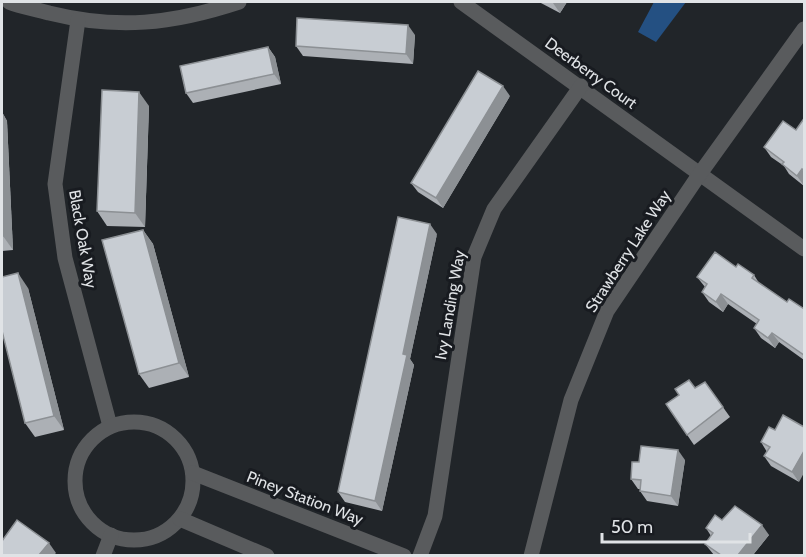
<svg xmlns="http://www.w3.org/2000/svg" width="806" height="557" font-family="Cabin,sans-serif">
<rect width="100%" height="100%" fill="#212529"/>
<path fill="#245082" d="M 654,2 L 686,2 L 656,42 L 638,32 Z"/>
<g fill="none" stroke-linecap="round" stroke-linejoin="round">
<g stroke="#595b5d" stroke-width="15">
<path d="M 9,2 C 21,7 36,9 49,13 C 118,30 172,24 239,2"/>
<path d="M 461,2 L 804,249"/>
<path d="M 78,20 L 55,184 L 65,258 L 110,426"/>
<circle cx="134" cy="481" r="59"/>
<path d="M 193,473 L 404,556"/>
<path d="M 180,519 L 267,556"/>
<path d="M 103,556 L 111,535"/>
<path d="M 420,556 L 435,516 L 474,257 L 494,209 L 581,86"/>
<path d="M 531,556 L 571,400 L 607,311 L 699,175 L 804,29"/>
</g>
</g>
<g fill="#acb0b5">
<path d="M 539,2 L 567,2 L 560,13 Z"/>
<path d="M 415,35 L 413,64 L 303,56 L 296,46 Z"/>
<path d="M 268,47 L 275,57 L 281,84 L 193,103 L 186,93 Z"/>
<path d="M 510,96 L 443,208 L 418,192 L 411,183 Z"/>
<path d="M 149,106 L 145,227 L 107,226 L 97,211 Z"/>
<path d="M 2,112 L 7,121 L 13,250 L 2,251 Z"/>
<path d="M 804,121 L 804,186 L 789,174 L 784,166 L 771,157 L 764,147 L 796,130 Z"/>
<path d="M 143,230 L 153,244 L 189,377 L 149,388 L 139,374 Z"/>
<path d="M 437,234 L 410,359 L 414,365 L 382,511 L 345,502 L 338,492 Z"/>
<path d="M 736,267 L 754,275 L 759,283 L 787,302 L 804,309 L 804,360 L 779,342 L 775,348 L 761,338 L 754,328 L 757,324 L 728,304 L 723,312 L 709,302 L 702,292 L 705,287 L 697,277 Z"/>
<path d="M 28,288 L 64,430 L 35,437 L 25,423 Z"/>
<path d="M 705,382 L 730,417 L 694,445 L 666,404 Z"/>
<path d="M 769,427 L 799,482 L 771,466 L 764,456 L 767,452 L 761,442 Z"/>
<path d="M 685,460 L 678,506 L 647,501 L 640,491 L 640,489 L 638,489 L 631,479 L 639,462 Z"/>
<path d="M 722,520 L 769,535 L 753,555 L 714,555 L 705,544 L 711,536 L 706,528 Z"/>
</g>
<g fill="#8c9094">
<path d="M 554,2 L 567,2 L 560,13 L 553,3 Z"/>
<path d="M 408,25 L 415,35 L 413,64 L 406,54 Z"/>
<path d="M 268,47 L 275,57 L 281,84 L 274,74 Z"/>
<path d="M 503,86 L 510,96 L 443,208 L 436,198 Z"/>
<path d="M 139,92 L 149,106 L 145,227 L 135,213 Z"/>
<path d="M 2,112 L 7,121 L 13,250 L 3,236 L 2,205 Z"/>
<path d="M 802,169 L 804,173 L 804,186 L 797,176 Z"/>
<path d="M 430,224 L 437,234 L 410,359 L 414,365 L 382,511 L 375,501 L 403,354 Z"/>
<path d="M 143,230 L 153,244 L 189,377 L 179,363 Z"/>
<path d="M 18,273 L 28,288 L 64,430 L 54,416 Z"/>
<path d="M 721,294 L 728,304 L 723,312 L 716,302 Z"/>
<path d="M 772,333 L 779,342 L 775,348 L 768,338 Z"/>
<path d="M 678,450 L 685,460 L 678,506 L 671,496 Z"/>
<path d="M 804,451 L 804,473 L 799,482 L 792,472 Z"/>
<path d="M 762,525 L 769,535 L 753,555 L 738,555 Z"/>
<path d="M 49,543 L 56,553 L 54,555 L 39,555 Z"/>
</g>
<g fill="#c8cdd3" stroke="#8c9094" stroke-width="1.5">
<path d="M 297,18 L 408,25 L 406,54 L 296,46 Z"/>
<path d="M 268,47 L 274,74 L 186,93 L 180,66 Z"/>
<path d="M 478,71 L 503,86 L 436,198 L 411,183 Z"/>
<path d="M 102,90 L 139,92 L 135,213 L 97,211 Z"/>
<path d="M 803,120 L 804,121 L 804,171 L 802,169 L 797,176 L 782,164 L 784,162 L 764,147 L 783,121 L 796,130 Z"/>
<path d="M 2,205 L 3,236 L 2,236 Z"/>
<path d="M 398,217 L 430,224 L 403,354 L 407,355 L 375,501 L 338,492 Z"/>
<path d="M 143,230 L 179,363 L 139,374 L 102,240 Z"/>
<path d="M 715,252 L 736,267 L 738,264 L 754,275 L 752,278 L 787,302 L 789,299 L 804,309 L 804,355 L 772,333 L 768,338 L 754,328 L 759,320 L 721,294 L 716,302 L 702,292 L 707,284 L 697,277 Z"/>
<path d="M 18,273 L 54,416 L 25,423 L 2,331 L 2,277 Z"/>
<path d="M 689,380 L 695,388 L 705,382 L 723,407 L 687,435 L 666,404 L 679,395 L 675,389 Z"/>
<path d="M 783,415 L 804,427 L 804,451 L 792,472 L 764,456 L 770,447 L 761,442 L 769,427 L 775,430 Z"/>
<path d="M 641,446 L 678,450 L 671,496 L 640,491 L 641,480 L 631,479 L 632,462 L 639,462 Z"/>
<path d="M 735,506 L 762,525 L 738,555 L 721,555 L 705,544 L 713,533 L 706,528 L 715,515 L 722,520 Z"/>
<path d="M 17,520 L 49,543 L 39,555 L 2,555 L 2,541 Z"/>
</g>
<g text-anchor="middle" dominant-baseline="central" stroke-width="6" stroke-linejoin="round" paint-order="stroke">
<g font-size="16" fill="#e0e3e6" stroke="#181b20">
<text transform="translate(591 73) rotate(36)">Deerberry Court</text>
<text transform="translate(83 239) rotate(80)">Black Oak Way</text>
<text transform="translate(628 251) rotate(-57)">Strawberry Lake Way</text>
<text transform="translate(450 305) rotate(-80)">Ivy Landing Way</text>
<text transform="translate(305 498) rotate(21)">Piney Station Way</text>
</g>
</g>
<rect width="806" height="557" fill="none" stroke="#e0e3e6" stroke-width="6"/>
<path d="M602 533v9h148v-9" fill="none" stroke="#e0e3e6" stroke-width="3"/>
<text x="611" y="533" font-size="18" fill="#e0e3e6" stroke="#181b20" stroke-width="4.5" paint-order="stroke">50 m</text>
</svg>
